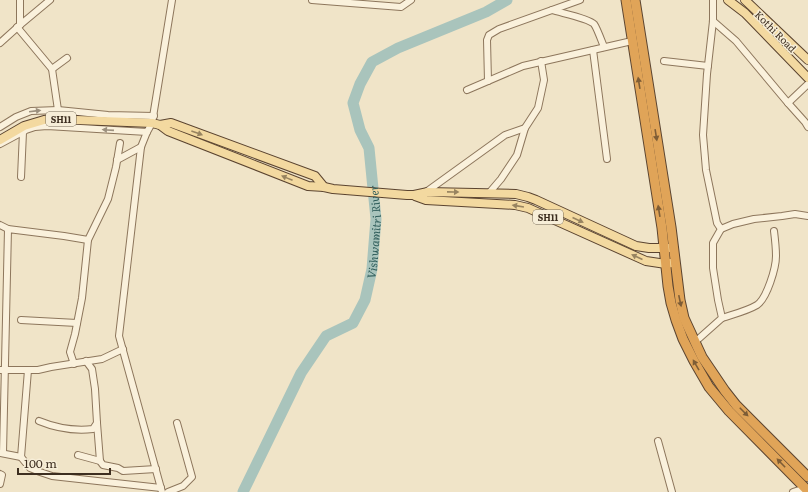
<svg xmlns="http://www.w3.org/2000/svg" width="808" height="492" font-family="Literata,serif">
<rect width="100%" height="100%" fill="#f0e4c8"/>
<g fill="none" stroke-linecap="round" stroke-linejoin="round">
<path stroke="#a9c4bc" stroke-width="11" id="s1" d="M 243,492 L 301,373 L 326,336 L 353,323 L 365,300 L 372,269 L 376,219 L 369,148 L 360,130 L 353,103 L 360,84 L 372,62 L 398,48 L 486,12 L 507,0"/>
<defs>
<g id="minor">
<path d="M 312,0 L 401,7 L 411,0"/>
<path d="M 552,10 C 561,13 588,18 594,24 C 597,28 602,42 604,47"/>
<path d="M 713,21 L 736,41 L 788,103"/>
<path d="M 20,25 L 20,0"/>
<path d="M 17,27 L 52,69 L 58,110"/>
<path d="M 0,43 L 20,25 L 50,0"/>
<path d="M 593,50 L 607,159"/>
<path d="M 664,61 L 708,66"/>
<path d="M 52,69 L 67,58"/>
<path d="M 488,81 L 487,40 L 489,35 L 499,29 L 580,0"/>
<path d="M 808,84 L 788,103 L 805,122 L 808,127"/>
<path d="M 467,90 L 523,66 L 632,41"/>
<path d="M 0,127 L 16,117 L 31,111 L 58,110 L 108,115 L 154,116"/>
<path d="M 0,144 L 26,130 L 35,127 L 47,126 L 147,132"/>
<path d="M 117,160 L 141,147"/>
<path d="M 21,177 L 23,132"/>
<path d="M 426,192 L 505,135 L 525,128 L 538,108 L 544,80 L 541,61"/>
<path d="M 489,193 L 501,179 L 517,155 L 525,128"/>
<path d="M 0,225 L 8,229"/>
<path d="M 721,229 L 733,224 L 754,219 L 782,216 L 795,214 L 808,216"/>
<path d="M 722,318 C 734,314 747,311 757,305 C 767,298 776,268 776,256 C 776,248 775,239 774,231"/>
<path d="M 21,320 L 77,323"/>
<path d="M 695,342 L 722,318 L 718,300 L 713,268 L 713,243 L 721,229 L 717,223 L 706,170 L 703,135 L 707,74 L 713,21 L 713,0"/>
<path d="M 74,364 L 70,352 L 75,334 L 82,298 L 88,240"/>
<path d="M 0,370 L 38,370 L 51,367 L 102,359 L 123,349"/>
<path d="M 39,421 C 56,428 75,431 93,429 L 97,423 L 95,389 L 92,369 L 86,361"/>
<path d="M 97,423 L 100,461"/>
<path d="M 658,441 L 672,492"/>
<path d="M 0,453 L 21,457 L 30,468 L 40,472 L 52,476 L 161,488"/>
<path d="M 3,453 L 8,229 L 64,236 L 88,240 L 108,199 L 116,167 L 120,143"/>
<path d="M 78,455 L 100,461 L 103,465 L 118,468 L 123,471 L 156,469"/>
<path d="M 21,457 L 28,370"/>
<path d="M 0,474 L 2,475 L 0,484"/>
<path d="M 162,492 L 119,336 L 141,147 L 147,132 L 152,123 L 172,0"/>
<path d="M 168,492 L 183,486 L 192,477 L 177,423"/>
<path d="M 793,492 L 805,488"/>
</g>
<g id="major">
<path d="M 728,0 L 745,13 L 808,78"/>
<path d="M 745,0 L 808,60"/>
<path d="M 160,125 L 171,123 L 315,176 L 324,187"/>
<path d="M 0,140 L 24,126 L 44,120 L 52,119 L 152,123 L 160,125 L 168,131 L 308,186 L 324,187 L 333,189 L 407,195 L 414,195 L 428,192 L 516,194 L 528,197 L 536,200 L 636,246 L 649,248 L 669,248"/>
<path d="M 415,196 L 426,200 L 515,205 L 528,208 L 646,261 L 666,264 L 671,263"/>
</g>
<g id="highway">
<path d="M 626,0 L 662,228 L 668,286 L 671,303 L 676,320 L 683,339 L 694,361 L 709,387 L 729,411 L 808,491"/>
<path d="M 635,0 L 671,227 L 680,300 L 684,318 L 702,357 L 725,391 L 736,405 L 808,477"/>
</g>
</defs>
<use href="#minor" stroke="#8d765c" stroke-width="8"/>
<use href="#major" stroke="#5b4430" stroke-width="10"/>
<use href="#highway" stroke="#5b4430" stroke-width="11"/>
<use href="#minor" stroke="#faf1dc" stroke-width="6"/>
<use href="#major" stroke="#f3d9a0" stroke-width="8"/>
<use href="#highway" stroke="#e0a458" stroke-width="9"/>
</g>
<defs><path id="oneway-solid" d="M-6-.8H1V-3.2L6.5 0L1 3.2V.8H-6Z"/></defs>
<g fill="#7e5d36">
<use href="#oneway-solid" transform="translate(639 83) rotate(-99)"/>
<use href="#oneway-solid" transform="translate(656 135) rotate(81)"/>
<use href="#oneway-solid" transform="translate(659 211) rotate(-99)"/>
<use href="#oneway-solid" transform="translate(680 301) rotate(78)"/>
<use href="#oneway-solid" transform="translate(696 365) rotate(-120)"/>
<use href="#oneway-solid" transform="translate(744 412) rotate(45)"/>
<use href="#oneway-solid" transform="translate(781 463) rotate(-134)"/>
</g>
<g fill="#9c907e">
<use href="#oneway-solid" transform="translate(35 111) rotate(-7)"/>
<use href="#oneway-solid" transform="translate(108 130) rotate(-176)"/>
</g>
<g fill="#988460">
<use href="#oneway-solid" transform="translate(197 133) rotate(20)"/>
<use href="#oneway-solid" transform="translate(287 178) rotate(-158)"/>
<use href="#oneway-solid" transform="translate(453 192) rotate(1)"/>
<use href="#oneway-solid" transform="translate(518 206) rotate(-171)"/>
<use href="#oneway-solid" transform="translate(578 220) rotate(24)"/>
<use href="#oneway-solid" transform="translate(637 257) rotate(-156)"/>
</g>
<g text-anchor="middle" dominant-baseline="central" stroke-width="3" stroke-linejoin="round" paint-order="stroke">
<g fill="#f7eed8" stroke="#756857" stroke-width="1">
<rect x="46" y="112" width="30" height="14" rx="3"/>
<rect x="533" y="210" width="30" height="14" rx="3"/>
</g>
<g font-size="9" font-weight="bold" fill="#3d2e20">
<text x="61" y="119">SH11</text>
<text x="548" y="217">SH11</text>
</g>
<g font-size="10" fill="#3d2e20" stroke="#f7eed8">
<text transform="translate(776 31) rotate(45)">Kothi Road</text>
</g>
<g font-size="11" font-style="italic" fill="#2f5d5a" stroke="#f7eed8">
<text stroke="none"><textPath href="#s1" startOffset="302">Vishwamitri River</textPath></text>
</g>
</g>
<path d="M18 468v6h92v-6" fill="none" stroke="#3d2e20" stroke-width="2"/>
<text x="24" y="468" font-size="12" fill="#3d2e20" stroke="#f7eed8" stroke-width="3" paint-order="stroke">100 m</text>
</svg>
